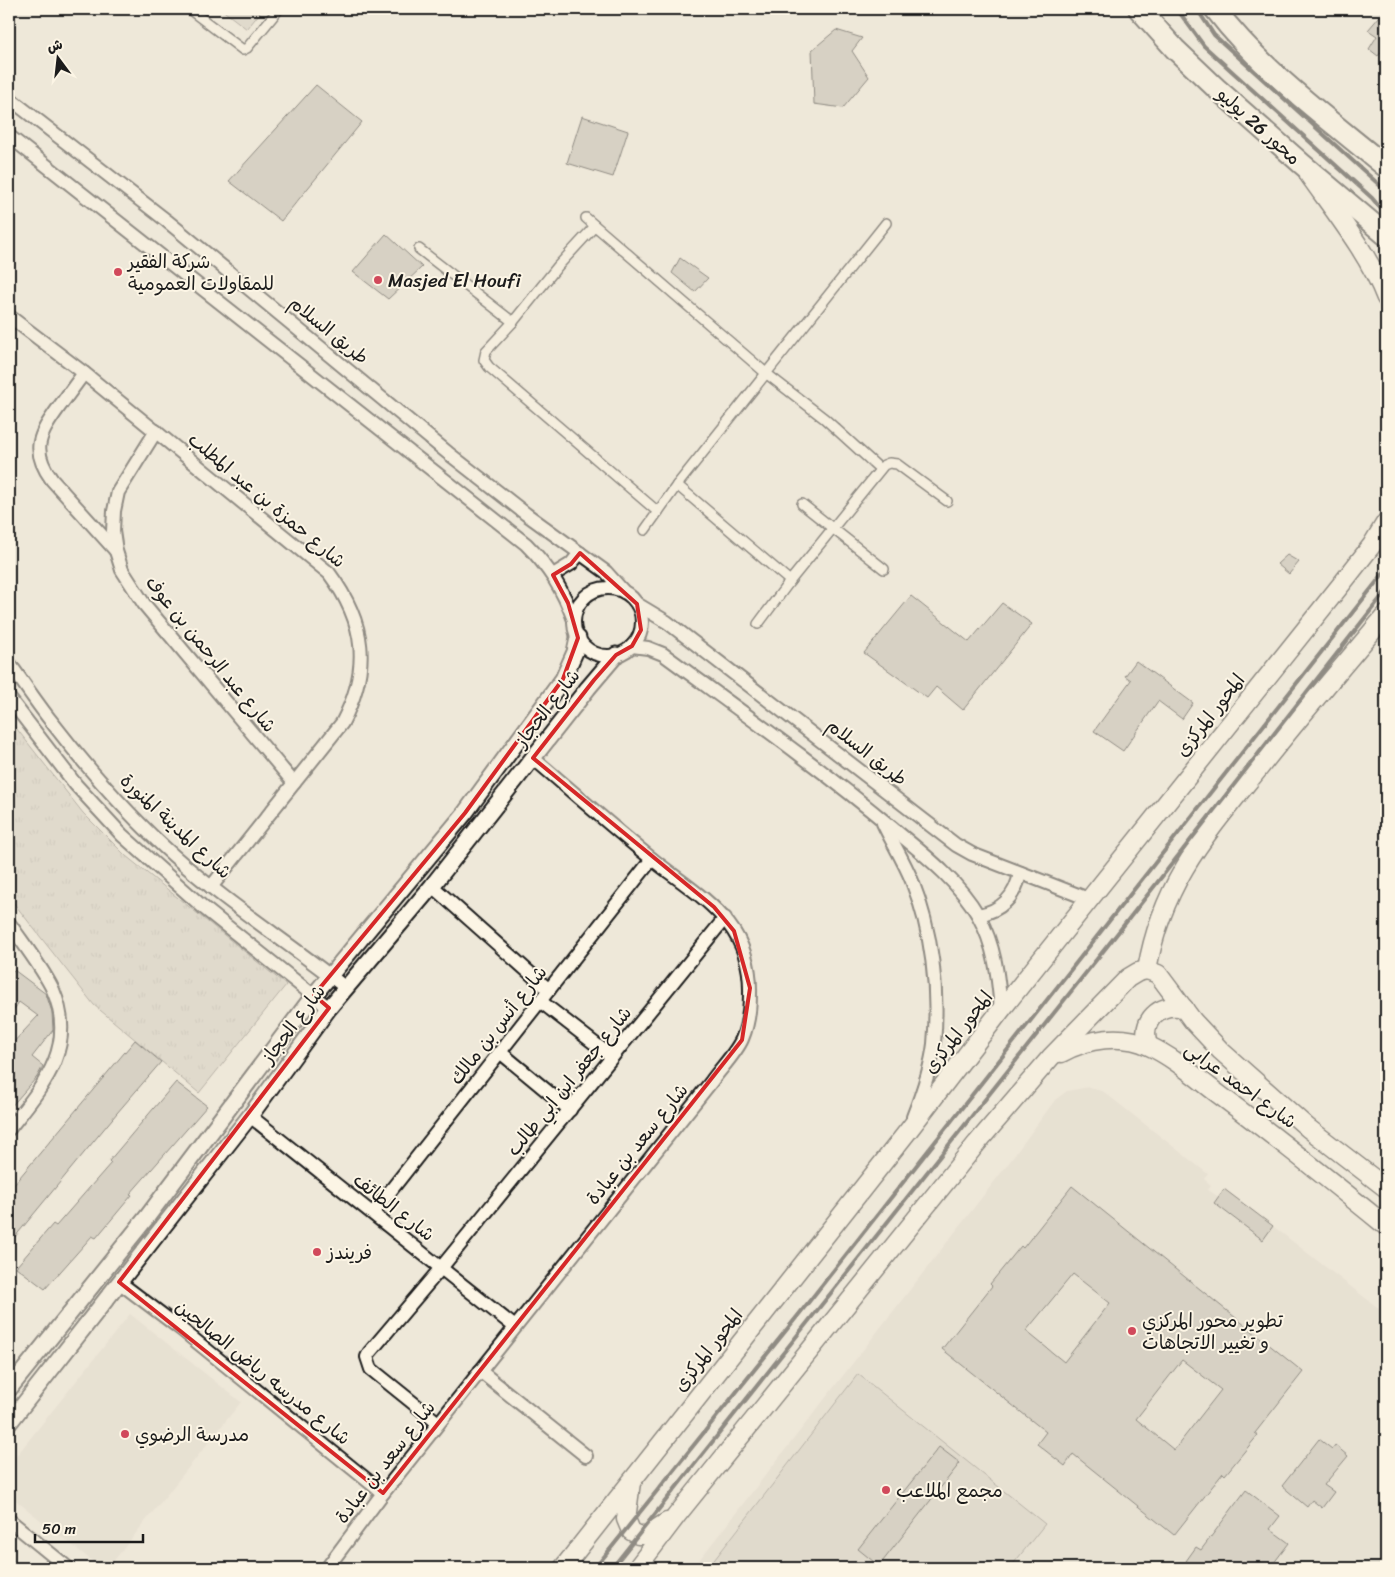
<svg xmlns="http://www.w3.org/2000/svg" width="1395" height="1577" font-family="Sriracha,'Playpen Sans Arabic',sans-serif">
<defs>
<pattern id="park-tufts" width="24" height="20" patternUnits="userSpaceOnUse" patternTransform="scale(1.25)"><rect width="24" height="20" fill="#cfcabd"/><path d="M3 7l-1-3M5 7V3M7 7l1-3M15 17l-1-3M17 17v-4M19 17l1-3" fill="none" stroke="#b1ada2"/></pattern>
</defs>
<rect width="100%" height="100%" fill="#eee8d9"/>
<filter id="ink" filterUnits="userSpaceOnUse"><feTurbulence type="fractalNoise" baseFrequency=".02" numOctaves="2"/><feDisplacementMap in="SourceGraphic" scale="10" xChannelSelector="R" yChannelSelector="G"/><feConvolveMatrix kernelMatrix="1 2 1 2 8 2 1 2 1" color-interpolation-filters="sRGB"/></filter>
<g filter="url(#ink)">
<g fill="#ded9cb">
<path d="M 1089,1087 L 1104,1092 L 1208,1174 L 1204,1179 L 1211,1185 L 1208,1190 L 1219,1197 L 1225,1189 L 1386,1314 L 1386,1568 L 693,1568 L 1008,1164 L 1055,1100 L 1067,1091 Z"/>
<path d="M 130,1314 L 241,1402 L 108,1568 L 101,1568 L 9,1495 L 9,1465 Z"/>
</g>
<g fill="#cfcabd" stroke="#76736c">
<path d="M 221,9 L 263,9 L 247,29 Z"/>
<path d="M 858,1374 L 1045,1524 L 1010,1568 L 708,1568 Z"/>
</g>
<path fill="url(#park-tufts)" stroke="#76736c" d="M 9,719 L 83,813 L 126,856 L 286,985 L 199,1093 L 94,1005 L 9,897 Z"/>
<g fill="#bab6aa" stroke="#1c1c1c" fill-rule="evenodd">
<path d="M 1386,9 L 1386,46 L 1378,56 L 1369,49 L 1377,36 L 1368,30 Z"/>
<path d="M 836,30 L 862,38 L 852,51 L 869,77 L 843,108 L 814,104 L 812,50 Z"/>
<path d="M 316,85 L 362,122 L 281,221 L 229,181 Z"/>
<path d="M 582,116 L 628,131 L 613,177 L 567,163 Z"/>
<path d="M 386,234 L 422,267 L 388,299 L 353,272 Z"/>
<path d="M 680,258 L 708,278 L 695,292 L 672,273 Z"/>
<path d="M 1287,555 L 1299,562 L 1289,574 L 1277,564 Z"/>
<path d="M 911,596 L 969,642 L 1002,603 L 1032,624 L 963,710 L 936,687 L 927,698 L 864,653 Z"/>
<path d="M 1136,661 L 1193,703 L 1182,719 L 1158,701 L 1123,751 L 1094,731 L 1131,680 L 1125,676 Z"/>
<path d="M 14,970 L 46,994 L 52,1012 L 53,1030 L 32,1057 L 43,1066 L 37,1077 L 9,1109 L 9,1047 L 38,1016 L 19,1002 L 9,1017 L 9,975 Z"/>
<path d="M 135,1040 L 161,1062 L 117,1113 L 9,1244 L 9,1190 Z"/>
<path d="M 176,1082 L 207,1106 L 130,1194 L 132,1195 L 96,1238 L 92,1236 L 45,1289 L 16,1267 L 53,1224 L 56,1226 L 111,1163 L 109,1161 Z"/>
<path d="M 1072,1186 L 1303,1372 L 1255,1433 L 1258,1435 L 1225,1475 L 1223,1473 L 1174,1535 L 1073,1454 L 1065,1466 L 1037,1444 L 1046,1432 L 942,1349 L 992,1286 L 990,1284 L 1021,1246 L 1023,1248 ZM 1073,1274 L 1110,1303 L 1064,1362 L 1026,1331 ZM 1182,1360 L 1221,1390 L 1174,1450 L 1136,1419 Z"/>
<path d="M 1224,1189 L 1273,1226 L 1263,1240 L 1214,1203 Z"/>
<path d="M 1319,1439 L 1332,1449 L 1335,1445 L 1348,1456 L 1324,1485 L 1334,1492 L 1322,1508 L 1312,1500 L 1307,1507 L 1282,1486 Z"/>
<path d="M 939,1447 L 960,1463 L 879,1566 L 858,1549 Z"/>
<path d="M 1246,1490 L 1280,1516 L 1270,1529 L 1289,1543 L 1270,1568 L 1195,1568 L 1186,1561 L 1196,1547 L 1201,1550 Z"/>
</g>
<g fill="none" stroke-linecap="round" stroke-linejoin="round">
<defs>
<g id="pedestrian">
<path d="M 189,9 L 243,50 L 247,48 L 279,9"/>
<path d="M 586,218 L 767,374 L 825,419 L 880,469"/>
<path d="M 595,226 L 558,266 L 513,322 L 486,351 L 484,360 L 489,367 L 658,512"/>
<path d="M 419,249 L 513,322"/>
<path d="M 677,485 L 790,581"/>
<path d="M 802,504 L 884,569"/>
<path d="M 645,530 L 677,485 L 886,223"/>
<path d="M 758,624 L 790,581 L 884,465 L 889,463 L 897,464 L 947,501"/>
</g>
<g id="minor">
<path d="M 9,98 L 167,221 L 448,453 L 526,514 L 606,572 L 624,592"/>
<path d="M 9,136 L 526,544 C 549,567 563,590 574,620"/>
<path d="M 9,316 L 84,373 L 329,573 C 366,623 371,668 342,723 L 211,887"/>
<path d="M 84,373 C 76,384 67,396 59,407 C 39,435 30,450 52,480 L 116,551"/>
<path d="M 156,431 L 118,492 L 114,511 L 113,531 L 116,551 L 122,570 L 144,604 L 294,783"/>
<path d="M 553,575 L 571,564 L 580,553"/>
<circle cx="608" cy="622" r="34"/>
<path d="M 637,604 L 667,622 L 956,845 L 972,854 L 1091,900"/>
<path d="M 632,646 L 648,648 L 663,654 C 739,710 817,765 890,826 C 921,852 957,879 978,915 C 995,946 998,975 1001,1010"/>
<path d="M 9,663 C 23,682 36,702 51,721 C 88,769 129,816 174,856 C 228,904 289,943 346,988"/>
<path d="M 9,698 L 76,785 L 122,835 L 204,908 L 329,1008"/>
<path d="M 883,823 C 892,842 904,861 912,881 C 932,931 939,990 934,1044 C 931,1069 922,1094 913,1117"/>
<path d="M 432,886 L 549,990"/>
<path d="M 978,915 C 1001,911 1016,896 1020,873"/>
<path d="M 9,923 C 22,942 44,970 53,990 C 78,1048 42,1087 9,1129"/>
<path d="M 540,1001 L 612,1057"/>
<path d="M 500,1052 L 570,1110"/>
<path d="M 250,1116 L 515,1327"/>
<path d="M 373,1213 L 652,859"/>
<path d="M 119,1282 L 181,1329 L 383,1493"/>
<path d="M 480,1371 L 586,1456"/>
<path d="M 438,1423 L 371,1369 L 367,1357 L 369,1353 L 441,1268 L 725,918"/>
<path d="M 9,1520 L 68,1568"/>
<path d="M 327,1568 L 383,1493 L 711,1082 C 720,1069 736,1053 742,1039 C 748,1025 750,1009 750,994 C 752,922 701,898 652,859 C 612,827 573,792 533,758"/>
</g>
<g id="tertiary">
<path d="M 9,1389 L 147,1217 L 314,995 L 465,813 L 563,679 L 575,652 L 578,638"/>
<path d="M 9,1423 L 250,1116 L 329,1008 L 432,886 L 588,688 L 616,655"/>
</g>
<g id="secondary">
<path d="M 1309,175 C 1335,212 1370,256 1386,298"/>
<path d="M 1147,970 C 1162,882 1207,833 1260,767 C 1301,715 1344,665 1386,615"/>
<path d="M 1147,970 L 1158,974 L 1193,1021 L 1221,1051 L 1308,1128 L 1386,1188"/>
<path d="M 1148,1045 C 1140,1021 1159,1002 1184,1008"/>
<path d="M 1061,1053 C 1087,1039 1121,1033 1149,1046 C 1175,1058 1198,1079 1221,1096 C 1277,1138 1332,1182 1386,1226"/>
<path d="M 631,1482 L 626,1519 L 631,1531 L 638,1535 L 647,1535 L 667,1522"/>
<path d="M 563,1568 L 908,1131 L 1001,1010 L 1344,581 L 1372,545 L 1386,522"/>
<path d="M 637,1568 L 677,1515 L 977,1143 L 1051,1057 L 1128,978 L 1138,972 L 1147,970"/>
</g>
<g id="trunk">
<path d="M 1139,9 L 1175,49 L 1216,88 L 1302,164 L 1386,235"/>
<path d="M 1215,9 C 1262,71 1327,118 1386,167"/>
</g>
</defs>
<use href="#pedestrian" stroke="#1c1c1c" stroke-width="12"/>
<use href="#minor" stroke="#1c1c1c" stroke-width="16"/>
<use href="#tertiary" stroke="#1c1c1c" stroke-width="19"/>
<use href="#secondary" stroke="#1c1c1c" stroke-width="21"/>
<use href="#trunk" stroke="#1c1c1c" stroke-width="24"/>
<use href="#pedestrian" stroke="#fcf5e5" stroke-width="9"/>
<use href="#minor" stroke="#fcf5e5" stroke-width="12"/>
<use href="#tertiary" stroke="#fcf5e5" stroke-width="15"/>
<use href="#secondary" stroke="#fcf5e5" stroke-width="18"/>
<use href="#trunk" stroke="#fcf5e5" stroke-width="20"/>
<g stroke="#1c1c1c" stroke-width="4">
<path d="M 1177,9 L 1204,46 L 1372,198 L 1386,215"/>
<path d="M 1197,9 L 1214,35 L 1386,191"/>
<path d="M 595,1568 L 800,1313 L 1386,570"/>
<path d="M 612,1568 L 1120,930 L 1386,591"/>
</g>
</g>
</g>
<path d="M0 0H1395V1577H0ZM 580,553 L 637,604 L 641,630 L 632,646 L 616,655 L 594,680 L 533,758 L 714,907 L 734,931 L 750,988 L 742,1040 L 383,1493 L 119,1282 L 329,1008 L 314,995 L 465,813 L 563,679 L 578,638 L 568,603 L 553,575 L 571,564 Z" fill="#eee8d9" fill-opacity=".55" fill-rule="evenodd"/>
<path fill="none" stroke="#d62828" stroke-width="4" stroke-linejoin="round" d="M 580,553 L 637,604 L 641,630 L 632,646 L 616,655 L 594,680 L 533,758 L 714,907 L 734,931 L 750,988 L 742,1040 L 383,1493 L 119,1282 L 329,1008 L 314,995 L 465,813 L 563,679 L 578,638 L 568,603 L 553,575 L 571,564 Z"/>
<g fill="#d1495b" stroke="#fcf5e5" stroke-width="2">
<circle cx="118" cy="272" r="5"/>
<circle cx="378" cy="280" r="5"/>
<circle cx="317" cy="1252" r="5"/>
<circle cx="1132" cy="1331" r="5"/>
<circle cx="125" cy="1434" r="5"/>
<circle cx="886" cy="1490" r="5"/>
</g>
<g text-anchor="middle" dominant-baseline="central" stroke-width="4" stroke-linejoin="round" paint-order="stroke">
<g font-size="19" fill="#1c1c1c" stroke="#fcf5e5">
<text transform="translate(1259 126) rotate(42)">محور 26 يوليو</text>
<text transform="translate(329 330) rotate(39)">طريق السلام</text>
<text transform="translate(267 500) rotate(40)">شارع حمزة بن عبد المطلب</text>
<text transform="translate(211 654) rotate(51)">شارع عبد الرحمن بن عوف</text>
<text transform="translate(547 708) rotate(-52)">شارع الحجاز</text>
<text transform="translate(1210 715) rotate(-52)">المحور المركزى</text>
<text transform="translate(867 752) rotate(38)">طريق السلام</text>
<text transform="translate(176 826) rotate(43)">شارع المدينة المنورة</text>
<text transform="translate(293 1024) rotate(-53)">شارع الحجاز</text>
<text transform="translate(498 1025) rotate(-52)">شارع أنس بن مالك</text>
<text transform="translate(958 1032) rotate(-52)">المحور المركزى</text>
<text transform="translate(569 1081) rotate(-51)">شارع جعفر ابن ابي طالب</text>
<text transform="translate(1241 1085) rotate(36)">شارع احمد عرابى</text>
<text transform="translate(637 1144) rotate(-51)">شارع سعد بن عبادة</text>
<text transform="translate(394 1207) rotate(38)">شارع الطائف</text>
<text transform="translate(708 1350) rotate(-52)">المحور المركزى</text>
<text transform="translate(263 1372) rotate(39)">شارع مدرسه رياض الصالحين</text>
<text transform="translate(385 1462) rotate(-52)">شارع سعد بن عبادة</text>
</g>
<g font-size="19" fill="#1c1c1c" stroke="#fcf5e5" text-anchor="start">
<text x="128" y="261">شركة الفقير<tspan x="128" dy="22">للمقاولات العمومية</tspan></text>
<text x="388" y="280">Masjed El Houfi</text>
<text x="327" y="1252">فريندز</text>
<text x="1142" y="1320">تطوير محور المركزي<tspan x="1142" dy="22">و تغيير الاتجاهات</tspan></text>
<text x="135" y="1434">مدرسة الرضوي</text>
<text x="896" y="1490">مجمع الملاعب</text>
</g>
</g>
<rect width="1395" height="1577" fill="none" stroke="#fcf5e5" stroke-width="30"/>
<rect x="15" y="15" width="1365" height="1547" fill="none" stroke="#1c1c1c" stroke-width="2" filter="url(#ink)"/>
<g transform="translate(58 58) rotate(345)" stroke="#fcf5e5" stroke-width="4" paint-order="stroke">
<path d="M0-4L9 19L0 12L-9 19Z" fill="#1c1c1c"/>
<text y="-8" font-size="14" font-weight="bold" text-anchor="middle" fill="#1c1c1c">ش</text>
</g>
<path d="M35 1534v8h108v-8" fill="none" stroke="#1c1c1c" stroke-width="2.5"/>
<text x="42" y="1534" font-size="15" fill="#1c1c1c" stroke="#fcf5e5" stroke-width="4" paint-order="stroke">50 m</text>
</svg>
